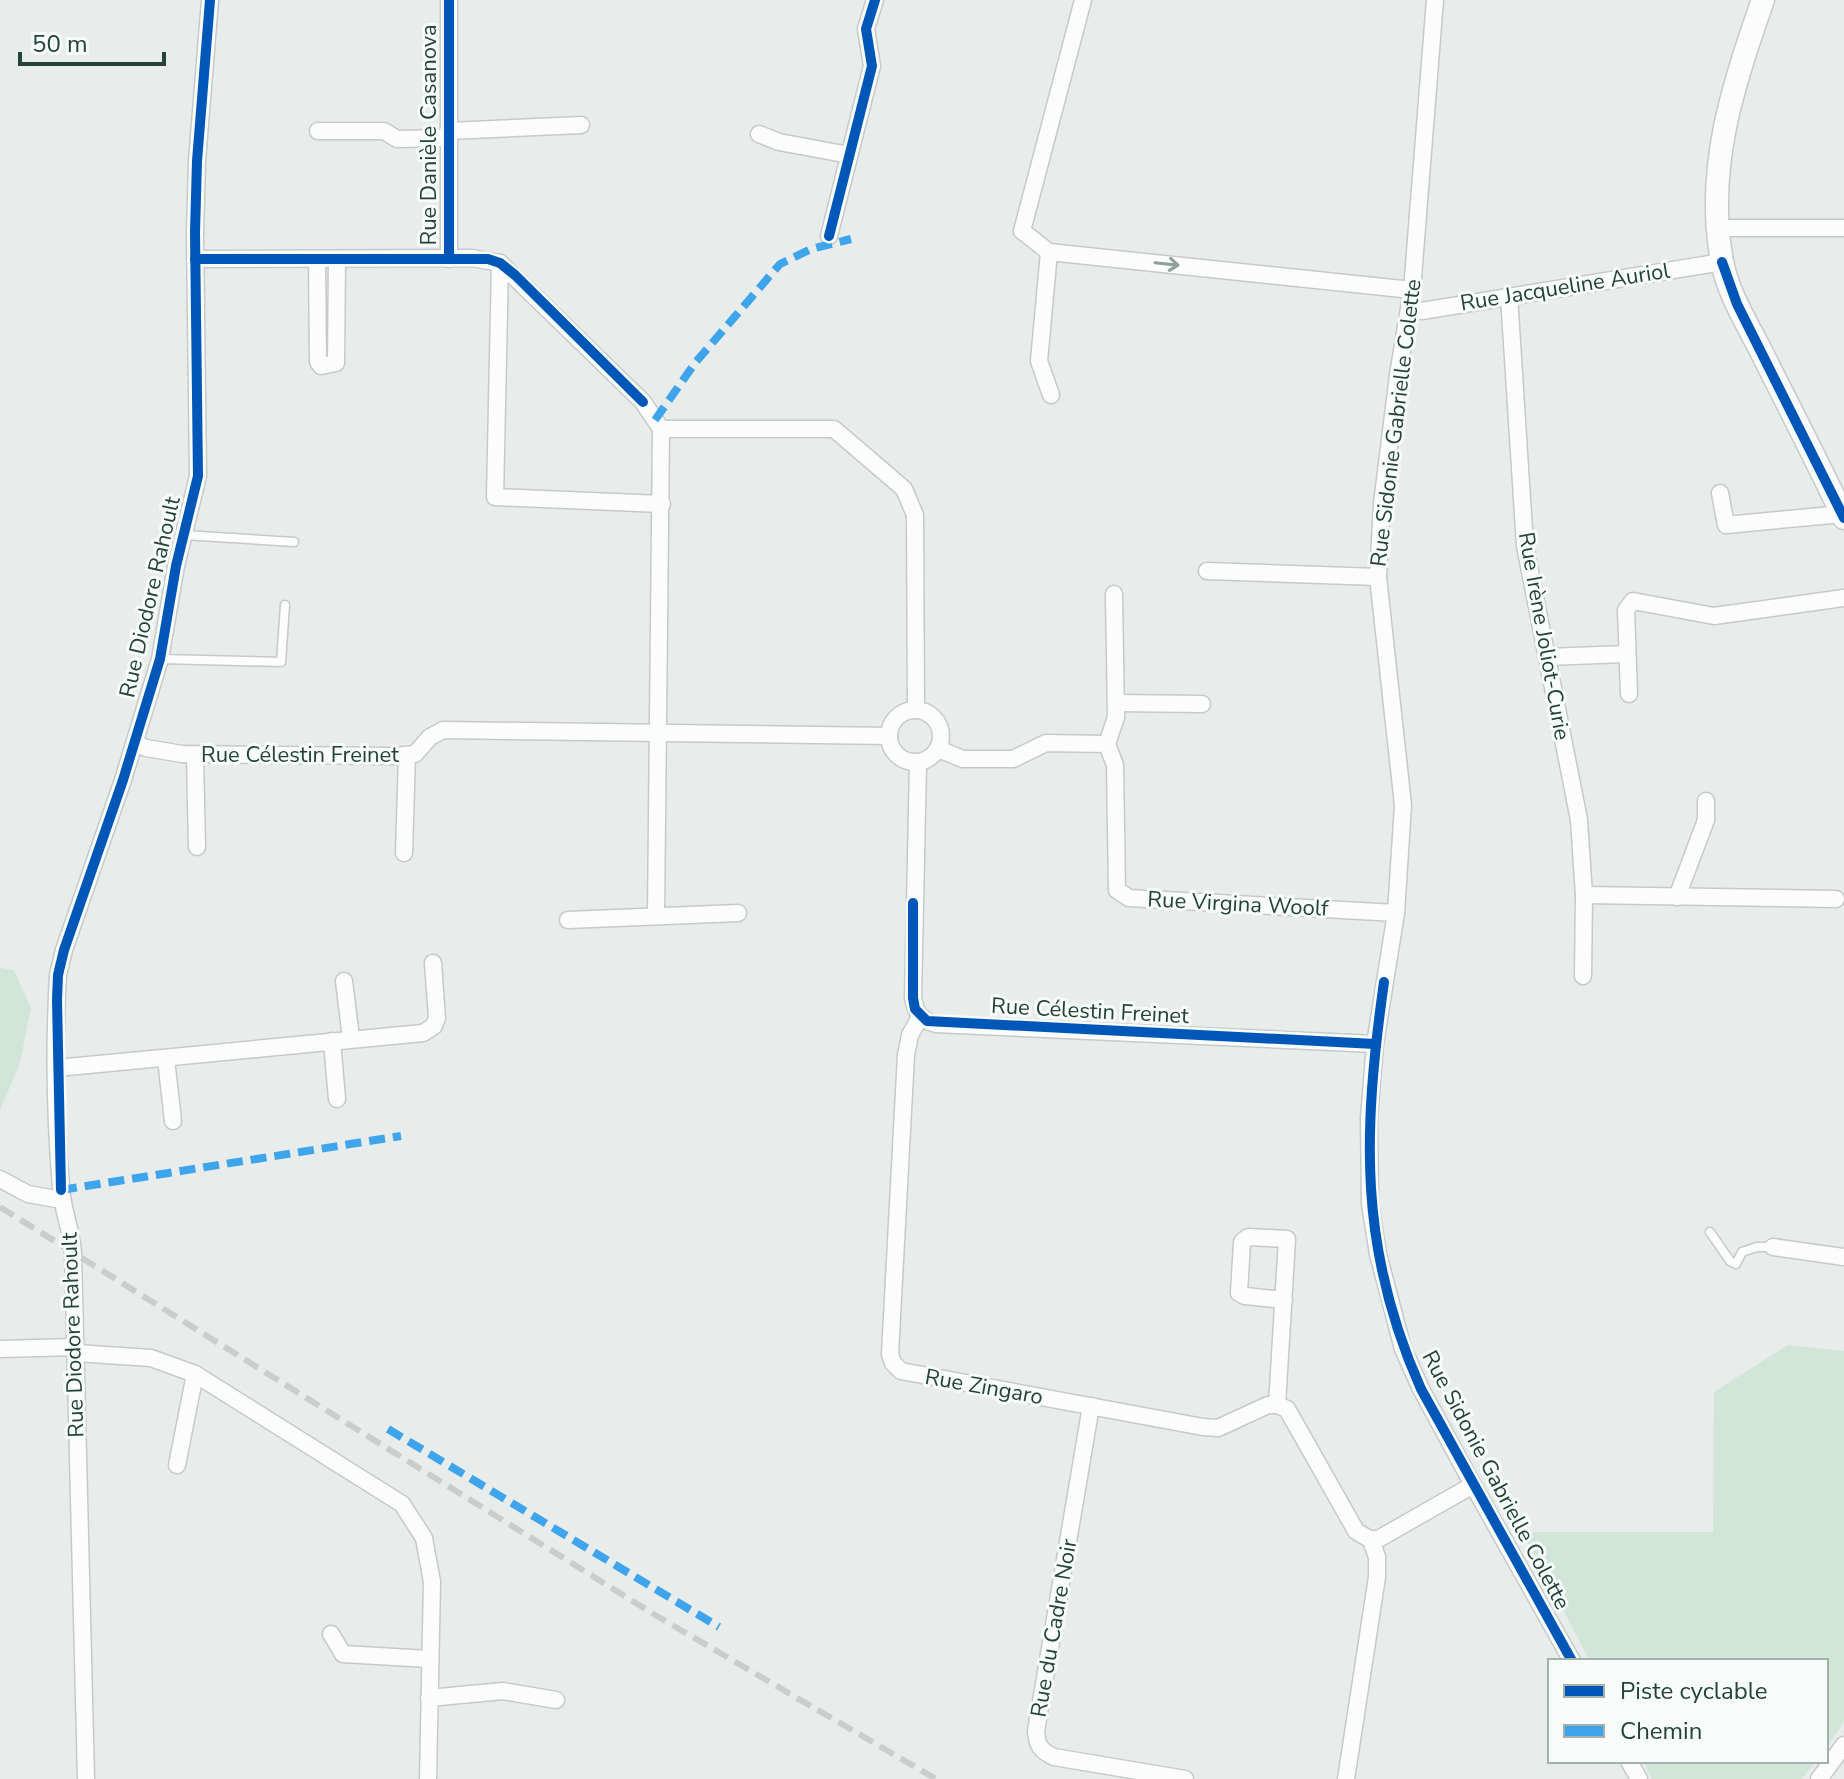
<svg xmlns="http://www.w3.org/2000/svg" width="1844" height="1779" font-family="'Nunito Sans',sans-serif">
<rect width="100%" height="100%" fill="#e8edeb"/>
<g fill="#d1e6d8">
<path d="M 0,968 L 14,970 L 31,1008 L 20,1063 L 0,1110 Z"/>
<path d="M 1788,1345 L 1844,1351 L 1844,1722 L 1826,1748 L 1826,1661 L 1590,1661 L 1522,1532 L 1713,1532 L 1714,1392 Z"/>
<path d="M 1643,1761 L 1816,1761 L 1802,1779 L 1652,1779 Z"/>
</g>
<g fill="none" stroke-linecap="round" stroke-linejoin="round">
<defs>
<g id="service">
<path d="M 184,535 L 294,542"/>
<path d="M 161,659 L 281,662 L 285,605"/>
<path d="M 1710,1232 L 1730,1261 L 1736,1264 L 1742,1252 L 1757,1247 L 1775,1247"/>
</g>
<g id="minor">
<path d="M 1083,0 L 1022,231 L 1049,252 L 1412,290"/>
<path d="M 1435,0 L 1412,290 L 1398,375 L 1382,504 L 1378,577 L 1403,805 L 1396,913 L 1375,1044 L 1369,1118 L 1370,1204 L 1378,1254 L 1403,1349 L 1421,1389 L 1473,1485 L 1572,1661"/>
<path d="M 318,131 L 384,131 L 397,139 L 448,138"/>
<path d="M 448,131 L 581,125"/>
<path d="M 759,134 L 779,142 L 849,155"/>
<path d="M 1718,228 L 1844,228"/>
<path d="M 829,236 L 872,66 L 866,29 L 875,0"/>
<path d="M 1049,252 L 1039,361 L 1051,395"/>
<path d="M 195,259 L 472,258 L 500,263 L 643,402 L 661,429"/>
<path d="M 317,259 L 318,362 L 321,366 L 336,363 L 337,259"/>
<path d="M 449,259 L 449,0"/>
<path d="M 500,263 L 495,497 L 662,504"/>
<path d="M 1509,296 L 1525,546 L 1579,820 L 1584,895 L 1583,976"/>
<path d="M 1409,309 L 1422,311 L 1722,262"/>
<path d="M 661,429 L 834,429 L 904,489 L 915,515 L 916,710"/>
<path d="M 1720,493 L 1726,525 L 1842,514"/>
<path d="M 1207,571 L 1378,577"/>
<path d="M 1547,657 L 1626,654"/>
<path d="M 1629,694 L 1626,610 L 1633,601 L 1714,616 L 1844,598"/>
<path d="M 1116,703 L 1202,704"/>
<circle cx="915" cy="736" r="26"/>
<path d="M 135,743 L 146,748 L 182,754 L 393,756 L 415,754 L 430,737 L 443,730 L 889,736"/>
<path d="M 1107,744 L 1116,717 L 1114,594"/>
<path d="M 938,749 L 963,759 L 1013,759 L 1046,743 L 1107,744 L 1115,765 L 1117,890 L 1129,898 L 1396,913"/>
<path d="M 195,755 L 197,847"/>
<path d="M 918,763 L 913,998 C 916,1013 920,1020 936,1024 L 1375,1044"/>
<path d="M 404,853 L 407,756"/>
<path d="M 1584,895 L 1836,899"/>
<path d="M 1677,897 L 1706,820 L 1706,801"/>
<path d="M 656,916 L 661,429"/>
<path d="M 568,920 L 738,913"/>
<path d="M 344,981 L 351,1038"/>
<path d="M 920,1017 L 910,1035 L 906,1055 L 890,1354 L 893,1363 L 901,1371 L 1203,1427 L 1218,1428 L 1268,1405 L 1277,1405 L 1287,1409 L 1356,1531 L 1371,1540 L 1380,1538 L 1473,1485"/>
<path d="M 332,1041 L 337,1099"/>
<path d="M 166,1059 L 173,1121"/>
<path d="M 57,1068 L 423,1033 L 434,1026 L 437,1018 L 433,963"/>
<path d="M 0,1179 L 28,1194 L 62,1200"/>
<path d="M 1773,1247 L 1844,1257"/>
<path d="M 0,1349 L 76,1347"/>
<path d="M 76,1353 L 151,1358 L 195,1374 L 402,1504 L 424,1538 L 432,1582 L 428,1779"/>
<path d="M 1277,1405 L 1287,1239 L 1248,1237 L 1242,1242 L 1239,1293 L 1245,1296 L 1284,1300"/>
<path d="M 1091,1406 L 1036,1731 C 1037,1746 1041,1751 1054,1757 L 1185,1779"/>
<path d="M 177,1465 L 195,1374"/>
<path d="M 331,1634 L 343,1654 L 429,1659"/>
<path d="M 429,1698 L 503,1691 L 556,1700"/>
<path d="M 1629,1761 L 1639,1779"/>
<path d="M 86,1779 L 73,1254 C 72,1230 62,1210 61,1187 C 55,1117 54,1045 58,975 L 64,950 L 123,780 L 160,659 L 176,566 L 198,476 L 195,232 L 197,161 L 210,0"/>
<path d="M 1346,1779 L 1377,1577 L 1377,1557 L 1371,1540"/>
<path d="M 1819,1779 L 1844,1745"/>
</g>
<path id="tertiary" d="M 1763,0 C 1733,84 1705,170 1722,261 C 1728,294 1748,325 1763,355 C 1790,409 1818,463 1844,518"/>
</defs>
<use href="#service" stroke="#c5cac8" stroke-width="11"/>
<use href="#minor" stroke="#c5cac8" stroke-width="19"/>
<use href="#tertiary" stroke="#c5cac8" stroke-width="25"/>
<use href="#service" stroke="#fcfcfc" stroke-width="8"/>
<use href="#minor" stroke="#fcfcfc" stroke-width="16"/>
<use href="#tertiary" stroke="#fcfcfc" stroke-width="22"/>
<path stroke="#c9cdcc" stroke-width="6" stroke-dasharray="16 8" stroke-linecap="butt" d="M 0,1207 L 655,1615 L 936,1779"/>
<g stroke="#3ea4ec" stroke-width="8" stroke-dasharray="16 8" stroke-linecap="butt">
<path d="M 655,420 L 695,363 L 780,264 L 811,249 L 851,239"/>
<path d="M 61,1190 L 401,1136"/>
<path d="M 388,1429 L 719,1627"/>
</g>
<defs>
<g id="cycleway">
<path d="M 829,236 L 872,66 L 866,29 L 875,0"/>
<path d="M 195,259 L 488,259 L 500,263 L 515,275 L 643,402"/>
<path d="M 449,259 L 449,0"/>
<path d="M 1722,262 L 1737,304 L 1844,518"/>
<path d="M 913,903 L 913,998 L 915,1009 L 927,1021 L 1375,1044"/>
<path d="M 1384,982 C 1363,1131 1358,1248 1421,1389 L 1572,1661"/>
<path d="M 61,1190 L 57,1000 L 58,975 L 64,950 L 123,780 L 160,659 L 176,566 L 198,476 L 195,232 L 197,161 L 210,0"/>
</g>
</defs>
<use href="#cycleway" stroke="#f7fbf9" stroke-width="15"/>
<use href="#cycleway" stroke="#0057b8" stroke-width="10"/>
</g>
<defs><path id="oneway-shaft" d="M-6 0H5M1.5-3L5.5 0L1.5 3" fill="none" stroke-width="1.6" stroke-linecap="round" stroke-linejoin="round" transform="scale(2)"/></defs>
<use stroke="#909f9b" href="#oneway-shaft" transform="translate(1167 264) rotate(6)"/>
<g text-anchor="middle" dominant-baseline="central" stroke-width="6" stroke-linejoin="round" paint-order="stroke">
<g font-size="22" fill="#24423a" stroke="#f7fbf9">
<text transform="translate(429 135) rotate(-90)">Rue Danièle Casanova</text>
<text transform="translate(1565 287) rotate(-9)">Rue Jacqueline Auriol</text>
<text transform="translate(1396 423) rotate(-83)">Rue Sidonie Gabrielle Colette</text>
<text transform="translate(150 597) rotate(-77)">Rue Diodore Rahoult</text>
<text transform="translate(1544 636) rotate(80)">Rue Irène Joliot-Curie</text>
<text x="300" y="755">Rue Célestin Freinet</text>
<text transform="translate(1238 904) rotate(3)">Rue Virgina Woolf</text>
<text transform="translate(1090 1011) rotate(3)">Rue Célestin Freinet</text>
<text transform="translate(73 1335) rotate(-92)">Rue Diodore Rahoult</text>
<text transform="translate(984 1387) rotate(10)">Rue Zingaro</text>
<text transform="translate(1496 1480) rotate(62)">Rue Sidonie Gabrielle Colette</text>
<text transform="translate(1054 1628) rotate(-80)">Rue du Cadre Noir</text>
</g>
</g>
<rect x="1548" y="1659" width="280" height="104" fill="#f7fbf9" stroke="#a3b1ad" stroke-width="2"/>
<rect x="1564" y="1685" width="40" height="12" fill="#0057b8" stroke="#a3b1ad" stroke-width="2"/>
<text x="1620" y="1699" font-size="24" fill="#24423a">Piste cyclable</text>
<rect x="1564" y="1725" width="40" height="12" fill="#3ea4ec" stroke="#a3b1ad" stroke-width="2"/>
<text x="1620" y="1739" font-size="24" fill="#24423a">Chemin</text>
<path d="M20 52v12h144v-12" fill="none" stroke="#24423a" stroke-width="4"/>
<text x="32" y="52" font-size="24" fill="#24423a" stroke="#f7fbf9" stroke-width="6" paint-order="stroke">50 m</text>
</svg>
